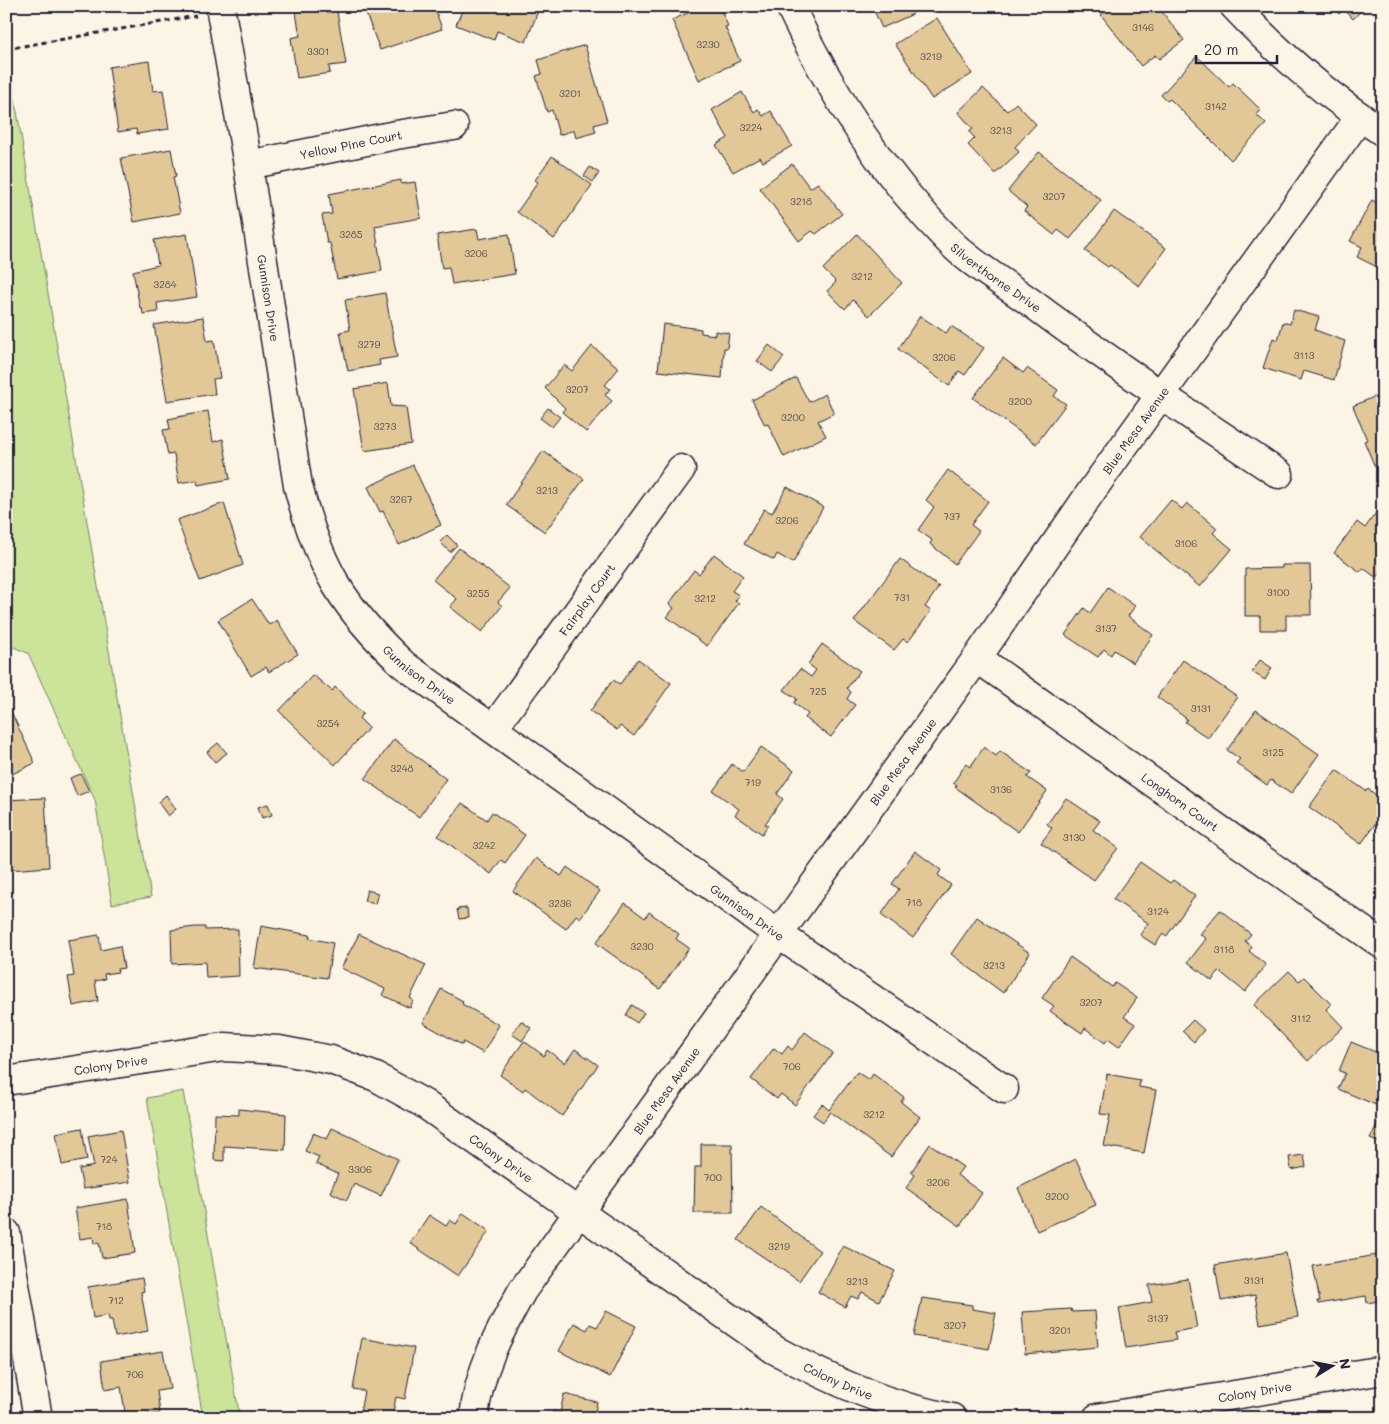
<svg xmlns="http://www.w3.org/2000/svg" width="1389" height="1424" font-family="Mali,sans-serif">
<rect width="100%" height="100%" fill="#fcf5e5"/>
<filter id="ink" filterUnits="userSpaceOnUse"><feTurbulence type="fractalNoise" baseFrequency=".02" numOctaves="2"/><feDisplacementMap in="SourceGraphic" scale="10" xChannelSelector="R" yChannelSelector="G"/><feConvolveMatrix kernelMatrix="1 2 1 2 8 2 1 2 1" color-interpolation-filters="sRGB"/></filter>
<g filter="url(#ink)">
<g fill="#cbe49a" stroke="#76836a">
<path d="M 7,53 L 151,897 L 112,904 L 95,800 L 28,653 L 6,644 Z"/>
<path d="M 183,1091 L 240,1418 L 203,1418 L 147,1098 Z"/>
</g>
<g fill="#e2c797" stroke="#22223b">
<path d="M 336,6 L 346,64 L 329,66 L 330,73 L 297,78 L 291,38 L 300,36 L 295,7 Z"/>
<path d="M 363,6 L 434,6 L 442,29 L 380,50 Z"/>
<path d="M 464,6 L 540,6 L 526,42 L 497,31 L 494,40 L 456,25 Z"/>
<path d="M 703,6 L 719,6 L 728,26 L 725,27 L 740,61 L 699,80 L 672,20 Z"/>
<path d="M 872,6 L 918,6 L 911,9 L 913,14 L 882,28 Z"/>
<path d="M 1112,6 L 1146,6 L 1152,14 L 1159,8 L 1184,40 L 1159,59 L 1155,55 L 1141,66 L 1101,15 Z"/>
<path d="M 1331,6 L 1366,6 L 1353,19 L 1344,9 L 1339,14 Z"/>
<path d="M 937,18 L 972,74 L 932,99 L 895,44 Z"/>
<path d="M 585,45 L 607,121 L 594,125 L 596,132 L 576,138 L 574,130 L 559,135 L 552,110 L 547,112 L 536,76 L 542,74 L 538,60 Z"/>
<path d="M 1197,56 L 1229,87 L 1233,83 L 1261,110 L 1256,114 L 1266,124 L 1231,160 L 1170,99 L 1167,101 L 1161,95 Z"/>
<path d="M 149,61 L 153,91 L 163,90 L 169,129 L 137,134 L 136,129 L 118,132 L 109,67 Z"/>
<path d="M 983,88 L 1007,111 L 1016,103 L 1036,124 L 1015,147 L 1019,152 L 995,174 L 968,145 L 975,138 L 969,132 L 973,129 L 958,112 Z"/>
<path d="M 742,92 L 754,112 L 758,109 L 763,116 L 771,111 L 792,146 L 763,162 L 760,157 L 733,172 L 716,145 L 728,138 L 712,110 Z"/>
<path d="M 171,149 L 176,176 L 173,177 L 180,213 L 134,222 L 121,158 Z"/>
<path d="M 1039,152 L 1101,200 L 1070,239 L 1058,230 L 1054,235 L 1024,211 L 1027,207 L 1008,191 Z"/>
<path d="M 552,156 L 592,185 L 554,239 L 517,212 L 538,182 L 535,180 Z"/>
<path d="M 792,164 L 810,188 L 818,183 L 842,214 L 816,234 L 812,231 L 799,241 L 760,188 Z"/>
<path d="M 590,167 L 599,173 L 593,182 L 584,176 Z"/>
<path d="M 401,180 L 401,184 L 415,182 L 421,218 L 375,226 L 382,271 L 337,279 L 330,243 L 327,243 L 322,215 L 332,214 L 329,194 Z"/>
<path d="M 1372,200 L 1383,206 L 1383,270 L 1357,257 L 1362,247 L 1350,241 Z"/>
<path d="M 1114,211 L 1166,248 L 1139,286 L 1110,265 L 1108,267 L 1085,251 Z"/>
<path d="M 477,229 L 479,239 L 509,234 L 515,274 L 452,284 L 449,267 L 442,268 L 437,235 Z"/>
<path d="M 187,234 L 197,297 L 157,303 L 158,312 L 143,314 L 142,308 L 140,308 L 133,271 L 158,265 L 154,240 Z"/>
<path d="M 857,234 L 902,283 L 869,316 L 853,300 L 845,309 L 827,291 L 836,282 L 823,269 Z"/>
<path d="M 385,293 L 397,357 L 379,360 L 380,365 L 348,371 L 340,332 L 350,330 L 345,300 Z"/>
<path d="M 1294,310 L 1319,317 L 1315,330 L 1345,341 L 1334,380 L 1304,371 L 1301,380 L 1263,368 L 1273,338 L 1278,340 L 1283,322 L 1290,324 Z"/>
<path d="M 920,316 L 946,333 L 951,326 L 984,348 L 965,375 L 959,371 L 949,386 L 898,349 Z"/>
<path d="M 203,317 L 207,341 L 214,340 L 220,378 L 213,379 L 215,394 L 167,401 L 154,325 Z"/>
<path d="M 663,324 L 701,329 L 701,333 L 715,335 L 715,331 L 729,333 L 727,348 L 724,348 L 722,378 L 658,371 Z"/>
<path d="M 769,345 L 784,357 L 772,372 L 757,361 Z"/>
<path d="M 592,346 L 619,368 L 605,385 L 610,389 L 605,395 L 612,401 L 586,432 L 562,412 L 565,408 L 545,388 L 564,365 L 572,371 Z"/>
<path d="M 1003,358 L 1023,373 L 1027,368 L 1058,390 L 1054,396 L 1066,404 L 1036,444 L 973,398 Z"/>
<path d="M 796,378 L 809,402 L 825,394 L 834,413 L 818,421 L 826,436 L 784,457 L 768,424 L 765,425 L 752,400 Z"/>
<path d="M 388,383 L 391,406 L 406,407 L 411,444 L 364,451 L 354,389 Z"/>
<path d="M 1383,393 L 1383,464 L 1375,467 L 1364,441 L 1367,440 L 1353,406 Z"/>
<path d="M 548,408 L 560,417 L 552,427 L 540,418 Z"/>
<path d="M 208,411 L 213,442 L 223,439 L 230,479 L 198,485 L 197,480 L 179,483 L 174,454 L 168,455 L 163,430 L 170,429 L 168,419 Z"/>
<path d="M 543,451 L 584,479 L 545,532 L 506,505 Z"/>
<path d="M 413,465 L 441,525 L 399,545 L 383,511 L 380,512 L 368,487 Z"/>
<path d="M 948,470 L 988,501 L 971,525 L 979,531 L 955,564 L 930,544 L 932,540 L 918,530 L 934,507 L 926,500 Z"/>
<path d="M 787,487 L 823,507 L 793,563 L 777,554 L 774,560 L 744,544 L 764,509 L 772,513 Z"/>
<path d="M 1171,500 L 1182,509 L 1187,503 L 1217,528 L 1213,533 L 1232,549 L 1200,587 L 1140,537 Z"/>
<path d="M 224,503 L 243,565 L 200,581 L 177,520 Z"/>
<path d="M 1383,503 L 1383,570 L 1377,578 L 1363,568 L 1360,572 L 1334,553 L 1357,522 L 1365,528 Z"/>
<path d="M 447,535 L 457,545 L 450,552 L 440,542 Z"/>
<path d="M 459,548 L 510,588 L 498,602 L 502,606 L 482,632 L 450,607 L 457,599 L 433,580 Z"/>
<path d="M 714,554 L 743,576 L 732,591 L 739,595 L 735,601 L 739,603 L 707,646 L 667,617 L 674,608 L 669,604 L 694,570 L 699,574 Z"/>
<path d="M 900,559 L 939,587 L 925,607 L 931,611 L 908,642 L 903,639 L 894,650 L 854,621 Z"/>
<path d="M 1282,565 L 1310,565 L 1311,615 L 1286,615 L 1286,630 L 1260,630 L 1260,616 L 1245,616 L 1245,569 L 1282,568 Z"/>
<path d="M 1108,587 L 1135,606 L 1128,616 L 1153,635 L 1133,663 L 1114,650 L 1111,655 L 1104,649 L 1098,657 L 1065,635 L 1084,608 L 1090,613 Z"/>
<path d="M 252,599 L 269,625 L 277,620 L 298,654 L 269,672 L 266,667 L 251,676 L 218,620 Z"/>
<path d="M 822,644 L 860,671 L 847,688 L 851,692 L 847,699 L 855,705 L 831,737 L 805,718 L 808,714 L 794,703 L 797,699 L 784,690 L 800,669 L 811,677 L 816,670 L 808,664 Z"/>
<path d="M 638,659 L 671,683 L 634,736 L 620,726 L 617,730 L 590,711 L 613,680 L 620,684 Z"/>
<path d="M 1183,660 L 1237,697 L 1208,738 L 1185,722 L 1187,719 L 1157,697 Z"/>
<path d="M 1260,660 L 1272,668 L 1265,680 L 1252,672 Z"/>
<path d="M 313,675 L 332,691 L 335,687 L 363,714 L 359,718 L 369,728 L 335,765 L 279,711 Z"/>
<path d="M 6,701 L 35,763 L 6,777 Z"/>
<path d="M 1256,710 L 1319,754 L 1291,794 L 1271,780 L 1267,785 L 1236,763 L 1240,759 L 1227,750 Z"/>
<path d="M 394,739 L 446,779 L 419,817 L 365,779 Z"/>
<path d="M 218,743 L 227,753 L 215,762 L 207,752 Z"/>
<path d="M 761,747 L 794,770 L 777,794 L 783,799 L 765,824 L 768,825 L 762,834 L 735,815 L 739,809 L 713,791 L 732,764 L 743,772 Z"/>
<path d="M 984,747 L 996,756 L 1000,751 L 1031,773 L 1027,777 L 1047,791 L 1018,832 L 955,787 L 957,785 L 953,783 L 966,764 L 970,767 Z"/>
<path d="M 1336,770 L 1366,791 L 1368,789 L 1383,800 L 1383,813 L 1361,844 L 1309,807 Z"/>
<path d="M 81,774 L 89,791 L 77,796 L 70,778 Z"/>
<path d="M 166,795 L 176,809 L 168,816 L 158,802 Z"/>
<path d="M 45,798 L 49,867 L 9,870 L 6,800 Z"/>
<path d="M 1066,798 L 1100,821 L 1093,830 L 1118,848 L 1094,880 L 1041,843 L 1052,828 L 1047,824 Z"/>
<path d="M 462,803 L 487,820 L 492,812 L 525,835 L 505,863 L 501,860 L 491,874 L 438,836 Z"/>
<path d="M 268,804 L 272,815 L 262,818 L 258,807 Z"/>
<path d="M 915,851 L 941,870 L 938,875 L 951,885 L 913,938 L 881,915 L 899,889 L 892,884 Z"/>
<path d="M 536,858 L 561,876 L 567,867 L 600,891 L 580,918 L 576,915 L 566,929 L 513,891 Z"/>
<path d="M 1140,862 L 1170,883 L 1173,880 L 1195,896 L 1166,937 L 1163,934 L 1155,945 L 1140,935 L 1148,923 L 1113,899 Z"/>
<path d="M 367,890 L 378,893 L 375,904 L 364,901 Z"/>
<path d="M 625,903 L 645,918 L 649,912 L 679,934 L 676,939 L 689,948 L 660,989 L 596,943 Z"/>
<path d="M 467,908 L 468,918 L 459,919 L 457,909 Z"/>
<path d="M 1220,910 L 1251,934 L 1245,941 L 1252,947 L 1249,951 L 1266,965 L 1245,992 L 1219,971 L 1212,981 L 1188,962 L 1206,939 L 1200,934 Z"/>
<path d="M 977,917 L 1030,953 L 1003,993 L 951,954 Z"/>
<path d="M 261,926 L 310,935 L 309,938 L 333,943 L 327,978 L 254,968 Z"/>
<path d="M 195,927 L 205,927 L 205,930 L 238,929 L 239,976 L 206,978 L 205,962 L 172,964 L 171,930 Z"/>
<path d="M 359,934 L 426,965 L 410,998 L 413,1000 L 410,1008 L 382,995 L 385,989 L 341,968 Z"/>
<path d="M 99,935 L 101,950 L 120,946 L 124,968 L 117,969 L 118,972 L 104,974 L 105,979 L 95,981 L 98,1001 L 73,1006 L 68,977 L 74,976 L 68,940 Z"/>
<path d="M 1070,957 L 1112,987 L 1115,983 L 1137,998 L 1124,1017 L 1135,1024 L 1119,1047 L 1108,1039 L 1105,1043 L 1085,1028 L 1082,1033 L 1050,1011 L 1054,1006 L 1042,998 Z"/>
<path d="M 1289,971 L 1299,981 L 1304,977 L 1331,1004 L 1326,1009 L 1343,1027 L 1308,1061 L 1254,1005 Z"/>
<path d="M 441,989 L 463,1001 L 462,1004 L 499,1025 L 483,1053 L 463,1042 L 462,1045 L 423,1023 Z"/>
<path d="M 632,1005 L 644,1013 L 637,1023 L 626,1015 Z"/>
<path d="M 1193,1020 L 1204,1030 L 1194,1042 L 1182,1031 Z"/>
<path d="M 521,1021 L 531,1028 L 522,1041 L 512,1034 Z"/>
<path d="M 805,1032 L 833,1053 L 795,1105 L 781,1094 L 777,1099 L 751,1079 L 774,1048 L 782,1054 L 788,1046 L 792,1050 Z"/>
<path d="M 524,1041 L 544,1056 L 547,1050 L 565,1063 L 575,1049 L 598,1065 L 562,1116 L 525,1088 L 523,1091 L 500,1075 Z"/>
<path d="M 1351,1042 L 1383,1055 L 1383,1108 L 1338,1089 L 1345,1073 L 1339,1071 Z"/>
<path d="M 857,1072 L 869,1080 L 873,1074 L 904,1097 L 901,1102 L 920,1117 L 891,1157 L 830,1112 L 823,1122 L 813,1115 L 822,1104 L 829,1110 Z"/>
<path d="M 1107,1074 L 1140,1080 L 1139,1087 L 1156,1090 L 1144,1153 L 1104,1146 L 1110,1115 L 1100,1114 Z"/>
<path d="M 239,1109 L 286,1114 L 285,1150 L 224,1146 L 224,1161 L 214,1160 L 215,1114 L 239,1115 Z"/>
<path d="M 1382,1114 L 1383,1114 L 1383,1144 L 1370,1139 Z"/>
<path d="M 82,1128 L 87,1160 L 62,1165 L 56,1133 Z"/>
<path d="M 332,1128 L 398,1159 L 381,1196 L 354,1184 L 347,1200 L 330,1192 L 338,1174 L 316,1164 L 319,1157 L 305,1151 L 313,1133 L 327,1139 Z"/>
<path d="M 121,1130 L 130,1182 L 83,1189 L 79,1169 L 94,1166 L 88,1136 Z"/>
<path d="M 701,1144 L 732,1144 L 733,1213 L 694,1213 L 695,1167 L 701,1167 Z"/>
<path d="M 930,1144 L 963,1167 L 957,1175 L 982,1193 L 960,1226 L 906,1188 L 915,1175 L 911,1172 Z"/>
<path d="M 1304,1155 L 1306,1167 L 1291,1170 L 1289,1157 Z"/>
<path d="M 1076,1159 L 1096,1205 L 1037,1231 L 1018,1188 Z"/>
<path d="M 128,1199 L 135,1253 L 102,1258 L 99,1243 L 94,1244 L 93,1237 L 80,1239 L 75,1208 Z"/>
<path d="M 761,1207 L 820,1251 L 799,1281 L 738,1240 Z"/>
<path d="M 463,1213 L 489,1231 L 458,1276 L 410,1243 L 429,1215 L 446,1226 L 450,1220 L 456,1224 Z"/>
<path d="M 843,1246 L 895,1271 L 879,1301 L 862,1292 L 858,1299 L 851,1296 L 845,1307 L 818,1292 Z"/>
<path d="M 1286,1253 L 1298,1317 L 1260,1324 L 1255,1295 L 1221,1301 L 1215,1265 Z"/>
<path d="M 1383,1254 L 1383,1300 L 1367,1303 L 1366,1296 L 1318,1304 L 1317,1301 L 1320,1301 L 1313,1266 Z"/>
<path d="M 142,1278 L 144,1291 L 141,1292 L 148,1331 L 115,1337 L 112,1320 L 109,1320 L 108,1315 L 93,1318 L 88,1287 Z"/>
<path d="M 1188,1279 L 1197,1328 L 1174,1332 L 1176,1340 L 1126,1348 L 1119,1308 L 1152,1302 L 1149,1285 Z"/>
<path d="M 922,1298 L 972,1305 L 972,1309 L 996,1313 L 989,1349 L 914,1336 Z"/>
<path d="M 1071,1309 L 1072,1312 L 1095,1311 L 1098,1347 L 1025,1354 L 1022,1312 Z"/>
<path d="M 606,1311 L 636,1326 L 610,1377 L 559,1351 L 574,1323 L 587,1330 L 590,1324 L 597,1327 Z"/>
<path d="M 362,1338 L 414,1348 L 405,1399 L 396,1397 L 392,1418 L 360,1413 L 364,1391 L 353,1389 Z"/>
<path d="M 163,1351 L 170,1389 L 157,1391 L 160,1413 L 126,1418 L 121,1387 L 105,1390 L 101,1361 Z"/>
<path d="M 564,1394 L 597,1402 L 594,1418 L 552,1418 L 553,1411 L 560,1413 Z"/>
</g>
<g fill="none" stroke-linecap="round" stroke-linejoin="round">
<defs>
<g id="minor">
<path id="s1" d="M 220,6 L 248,165 L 298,486 C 319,567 343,608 404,665 L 778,934 L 1004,1089"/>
<path id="s2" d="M 790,6 C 831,94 882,174 951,243 C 973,265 1007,285 1033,304 C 1113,364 1196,419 1279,474"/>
<path d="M 1234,6 C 1279,54 1327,96 1383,132"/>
<path id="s3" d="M 248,165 L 396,135 L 454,126"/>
<path id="s4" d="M 977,658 L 1383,945"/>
<path id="s5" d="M 493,729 L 681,469"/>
<path id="s6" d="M 6,1081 L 224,1047 L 279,1050 L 331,1060 L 376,1077 L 423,1103 L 775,1350 C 832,1381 888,1406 952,1418"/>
<path d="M 6,1233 L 38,1418"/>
<path id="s7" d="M 474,1418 C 478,1371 500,1331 522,1291 L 977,658 L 1093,489 L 1360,117"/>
<path id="s8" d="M 1097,1418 L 1383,1370"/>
</g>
</defs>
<use href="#minor" stroke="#22223b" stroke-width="31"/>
<path stroke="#22223b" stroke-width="3" stroke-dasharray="5 4" stroke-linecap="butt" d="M 6,49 L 196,16"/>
<use href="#minor" stroke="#fcf5e5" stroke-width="28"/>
</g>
</g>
<g text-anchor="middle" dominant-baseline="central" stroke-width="4" stroke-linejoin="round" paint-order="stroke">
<g font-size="10" fill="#524b52">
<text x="1143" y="27">3146</text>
<text x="708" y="44">3230</text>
<text x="318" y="51">3301</text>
<text x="931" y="56">3219</text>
<text x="570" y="93">3201</text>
<text x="1216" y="106">3142</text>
<text x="751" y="127">3224</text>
<text x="1001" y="130">3213</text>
<text x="1054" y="196">3207</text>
<text x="801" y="201">3218</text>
<text x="351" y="234">3285</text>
<text x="476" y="253">3206</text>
<text x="862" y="276">3212</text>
<text x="165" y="284">3284</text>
<text x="369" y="344">3279</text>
<text x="1304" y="355">3113</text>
<text x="944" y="357">3206</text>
<text x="577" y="389">3207</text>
<text x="1020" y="401">3200</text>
<text x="793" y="417">3200</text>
<text x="385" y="426">3273</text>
<text x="547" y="490">3213</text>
<text x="401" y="499">3267</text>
<text x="952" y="516">737</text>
<text x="787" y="520">3206</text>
<text x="1186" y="543">3106</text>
<text x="1278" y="592">3100</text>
<text x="478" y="593">3255</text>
<text x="902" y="597">731</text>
<text x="705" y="598">3212</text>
<text x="1106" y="628">3137</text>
<text x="818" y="691">725</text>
<text x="1201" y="708">3131</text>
<text x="328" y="723">3254</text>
<text x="1273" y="752">3125</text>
<text x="402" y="768">3248</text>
<text x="753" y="782">719</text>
<text x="1001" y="789">3136</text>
<text x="1074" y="837">3130</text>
<text x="484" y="845">3242</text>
<text x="914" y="902">718</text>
<text x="560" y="903">3236</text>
<text x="1158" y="911">3124</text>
<text x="642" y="946">3230</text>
<text x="1224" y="949">3118</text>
<text x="994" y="965">3213</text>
<text x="1091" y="1002">3207</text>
<text x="1301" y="1018">3112</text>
<text x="792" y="1066">706</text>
<text x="874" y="1114">3212</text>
<text x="109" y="1159">724</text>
<text x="360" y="1169">3306</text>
<text x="713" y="1177">700</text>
<text x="938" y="1182">3206</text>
<text x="1057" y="1196">3200</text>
<text x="104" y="1226">718</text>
<text x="779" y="1246">3219</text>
<text x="1254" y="1280">3131</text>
<text x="857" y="1281">3213</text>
<text x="116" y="1300">712</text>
<text x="1158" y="1318">3137</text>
<text x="955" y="1325">3207</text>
<text x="1060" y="1330">3201</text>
<text x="135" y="1374">706</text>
</g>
<g font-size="12" fill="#22223b" stroke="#fcf5e5">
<text stroke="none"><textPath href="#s3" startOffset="105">Yellow Pine Court</textPath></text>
<text stroke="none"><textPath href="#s2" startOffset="345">Silverthorne Drive</textPath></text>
<text stroke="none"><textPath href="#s1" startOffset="296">Gunnison Drive</textPath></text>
<text stroke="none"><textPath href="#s7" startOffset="1194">Blue Mesa Avenue</textPath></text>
<text stroke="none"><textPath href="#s5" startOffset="160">Fairplay Court</textPath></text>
<text stroke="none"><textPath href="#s1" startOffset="716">Gunnison Drive</textPath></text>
<text stroke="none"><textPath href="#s7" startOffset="789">Blue Mesa Avenue</textPath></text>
<text stroke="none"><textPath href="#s4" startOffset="249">Longhorn Court</textPath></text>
<text stroke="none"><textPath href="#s1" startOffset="1121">Gunnison Drive</textPath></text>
<text stroke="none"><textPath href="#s6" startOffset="106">Colony Drive</textPath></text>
<text stroke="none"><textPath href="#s7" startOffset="384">Blue Mesa Avenue</textPath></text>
<text stroke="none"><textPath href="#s6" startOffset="526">Colony Drive</textPath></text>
<text stroke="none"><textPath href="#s6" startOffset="931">Colony Drive</textPath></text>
<text stroke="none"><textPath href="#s8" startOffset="160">Colony Drive</textPath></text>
</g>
</g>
<rect width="1389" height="1424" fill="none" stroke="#fcf5e5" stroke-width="25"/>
<rect x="12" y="12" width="1364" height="1399" fill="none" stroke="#22223b" stroke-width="2" filter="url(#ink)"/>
<g transform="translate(1332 1366) rotate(80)" stroke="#fcf5e5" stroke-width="4" paint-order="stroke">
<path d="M0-4L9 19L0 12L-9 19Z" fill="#22223b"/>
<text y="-8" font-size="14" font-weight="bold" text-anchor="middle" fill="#22223b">N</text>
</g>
<path d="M1196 55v8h81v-8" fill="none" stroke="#22223b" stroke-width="2.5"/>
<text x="1204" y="55" font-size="15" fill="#22223b" stroke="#fcf5e5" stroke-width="4" paint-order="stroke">20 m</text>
</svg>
